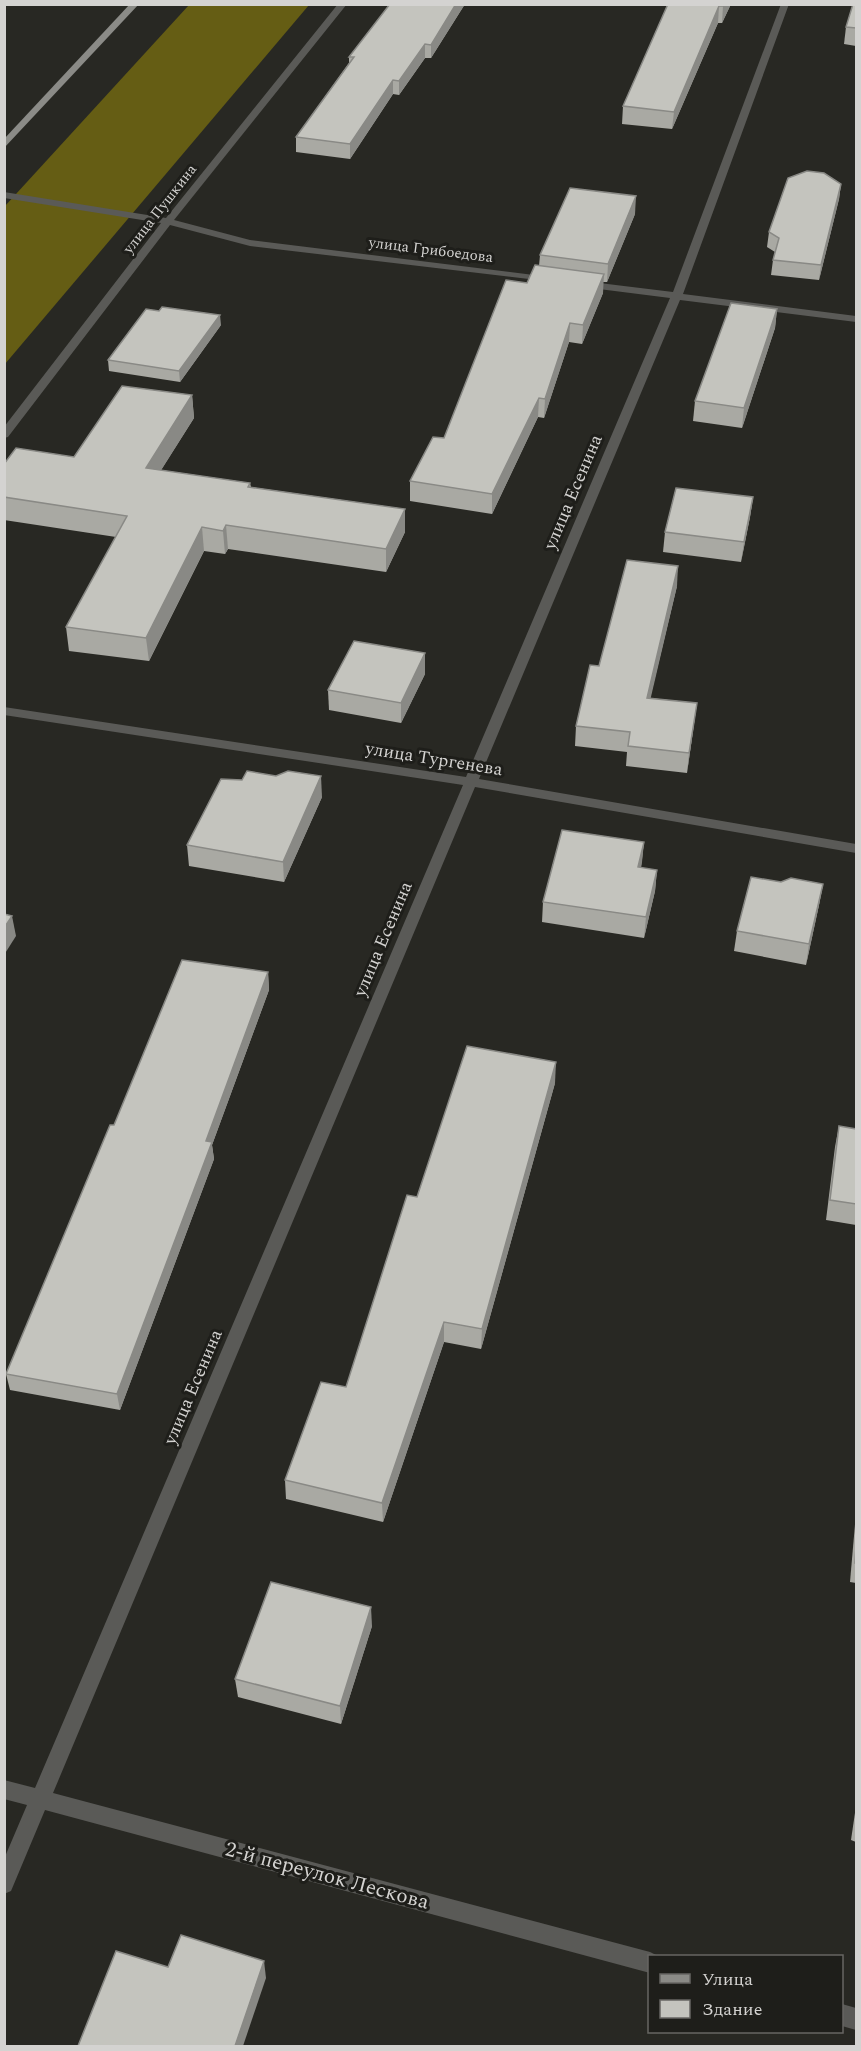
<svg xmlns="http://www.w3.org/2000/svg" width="861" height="2051" font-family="Spectral,serif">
<rect width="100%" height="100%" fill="#282823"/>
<path fill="#655d14" d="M 189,5 L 309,5 L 5,364 L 5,206 Z"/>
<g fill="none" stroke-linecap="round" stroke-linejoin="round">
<g fill="#5a5a57" fill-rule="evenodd">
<path d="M 338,4 L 347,4 L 174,220 L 250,240 L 550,277 L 554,278 L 554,282 L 250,246 L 170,225 L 8,437 L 4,438 L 4,427 L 161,223 L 4,198 L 4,192 L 166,218 Z"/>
<path d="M 781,4 L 789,4 L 683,294 L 856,316 L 856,322 L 680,300 L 479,779 L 856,844 L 856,853 L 475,787 L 53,1793 L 650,1952 L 658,1956 L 650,1956 L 650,1973 L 45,1810 L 11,1891 L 4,1894 L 4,1859 L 27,1805 L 4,1799 L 4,1780 L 35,1788 L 463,785 L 4,715 L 4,707 L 466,777 L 670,298 L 583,287 L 578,284 L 583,281 L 673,292 Z"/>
<path d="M 842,2004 L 856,2008 L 856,2030 L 842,2026 Z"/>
</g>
<path fill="#8b8b87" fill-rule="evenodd" d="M 130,4 L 139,4 L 4,148 L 4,139 Z"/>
</g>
<g fill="#a9a9a3">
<path d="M 390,4 L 465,4 L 431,58 L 425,58 L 399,95 L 393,94 L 350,159 L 296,152 L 296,137 L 349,63 L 349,57 Z"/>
<path d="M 668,4 L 731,4 L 722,23 L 718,23 L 672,129 L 622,124 L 623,106 Z"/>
<path d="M 856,4 L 856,46 L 844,44 L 846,27 Z"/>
<path d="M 841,184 L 839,199 L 819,280 L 771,275 L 773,260 L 775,252 L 767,247 L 769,232 Z"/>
<path d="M 635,214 L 607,282 L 603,282 L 603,293 L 582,344 L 569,342 L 544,418 L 538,417 L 492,514 L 410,501 L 410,481 L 444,438 L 527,283 L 539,266 L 540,255 Z"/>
<path d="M 777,309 L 775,328 L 742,428 L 693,421 L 695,401 Z"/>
<path d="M 221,325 L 180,382 L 109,371 L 108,360 Z"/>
<path d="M 192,395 L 194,418 L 161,470 L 250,483 L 251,487 L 405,509 L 405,532 L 386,572 L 228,549 L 225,554 L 204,551 L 149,661 L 69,651 L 66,627 L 116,537 L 4,520 L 4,464 L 74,457 Z"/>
<path d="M 753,497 L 750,517 L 741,562 L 663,552 L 665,532 Z"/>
<path d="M 677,586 L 650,698 L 697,703 L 687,773 L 626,766 L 627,752 L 575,746 L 576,726 L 599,666 Z"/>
<path d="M 425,674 L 401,723 L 329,710 L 328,690 Z"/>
<path d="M 322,797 L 284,882 L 189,866 L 187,845 Z"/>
<path d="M 644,842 L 641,868 L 657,870 L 655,891 L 644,938 L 542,922 L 543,902 Z"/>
<path d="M 781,882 L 823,884 L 819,905 L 806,965 L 734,951 L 737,931 Z"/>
<path d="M 268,972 L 269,990 L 212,1145 L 214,1159 L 120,1410 L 10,1390 L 6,1374 L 114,1125 Z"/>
<path d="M 555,1083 L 481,1349 L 444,1342 L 383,1522 L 286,1499 L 285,1480 L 346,1387 L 417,1197 Z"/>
<path d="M 839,1126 L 856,1129 L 856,1225 L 826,1220 L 835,1147 Z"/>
<path d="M 856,1513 L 856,1583 L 850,1582 Z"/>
<path d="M 372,1626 L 341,1724 L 238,1697 L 235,1679 Z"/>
<path d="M 856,1806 L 856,1842 L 851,1840 Z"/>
</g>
<g fill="#898985">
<path d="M 456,4 L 465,4 L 431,58 L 431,45 Z"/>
<path d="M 724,4 L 731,4 L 722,23 L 723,6 Z"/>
<path d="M 719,6 L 718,23 L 672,129 L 674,112 Z"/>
<path d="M 425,44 L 425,58 L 399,95 L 399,81 Z"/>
<path d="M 393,80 L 393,94 L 350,159 L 350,144 Z"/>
<path d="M 841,184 L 839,199 L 819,280 L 821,265 Z"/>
<path d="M 636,196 L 635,214 L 607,282 L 608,264 Z"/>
<path d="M 604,274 L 603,293 L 582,344 L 583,325 Z"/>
<path d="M 777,309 L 775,328 L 742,428 L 744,408 Z"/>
<path d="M 220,315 L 221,325 L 180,382 L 179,371 Z"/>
<path d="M 570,323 L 569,342 L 544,418 L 545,399 Z"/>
<path d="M 192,395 L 194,418 L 148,491 L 146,468 Z"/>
<path d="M 539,398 L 538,417 L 492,514 L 492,494 Z"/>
<path d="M 753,497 L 750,517 L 741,562 L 744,542 Z"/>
<path d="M 405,509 L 405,532 L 386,572 L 386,549 Z"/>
<path d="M 226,525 L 228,549 L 225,554 L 223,531 Z"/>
<path d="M 202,527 L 204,551 L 149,661 L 146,638 Z"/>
<path d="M 678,566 L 677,586 L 646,718 L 647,698 Z"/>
<path d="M 425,653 L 425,674 L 401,723 L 401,703 Z"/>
<path d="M 697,703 L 687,773 L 689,753 Z"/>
<path d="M 321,776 L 322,797 L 284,882 L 283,862 Z"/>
<path d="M 644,842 L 642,862 L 636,888 L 638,867 Z"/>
<path d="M 657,870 L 655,891 L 644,938 L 646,917 Z"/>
<path d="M 823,884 L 819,905 L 806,965 L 809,944 Z"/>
<path d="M 12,916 L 16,936 L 4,955 L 4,928 Z"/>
<path d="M 268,972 L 269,990 L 212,1145 L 214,1159 L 120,1410 L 117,1394 L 206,1141 Z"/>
<path d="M 556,1062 L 555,1083 L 481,1349 L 482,1329 Z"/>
<path d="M 444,1322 L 444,1342 L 383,1522 L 382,1503 Z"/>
<path d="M 371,1607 L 372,1626 L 341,1724 L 340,1706 Z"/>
<path d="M 264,1961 L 266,1978 L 243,2046 L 235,2046 Z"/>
</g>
<g fill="#c4c4be" stroke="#898985" stroke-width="1.5">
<path d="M 390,4 L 456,4 L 431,45 L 425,44 L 399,81 L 393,80 L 350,144 L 296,137 L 354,57 L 349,57 Z"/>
<path d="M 668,4 L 724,4 L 723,6 L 719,6 L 674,112 L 623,106 Z"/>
<path d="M 853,4 L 856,4 L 856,28 L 846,27 Z"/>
<path d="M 807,171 L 824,173 L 841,184 L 821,265 L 773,260 L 779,238 L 769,232 L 788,178 Z"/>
<path d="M 570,188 L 636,196 L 608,264 L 540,255 Z"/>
<path d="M 535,265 L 604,274 L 583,325 L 570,323 L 545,399 L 539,398 L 492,494 L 410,481 L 433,437 L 444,438 L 506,280 L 527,283 Z"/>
<path d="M 731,303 L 777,309 L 744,408 L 695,401 Z"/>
<path d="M 162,307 L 220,315 L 179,371 L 108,360 L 146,309 L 159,311 Z"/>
<path d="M 122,386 L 192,395 L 146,468 L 250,483 L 248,487 L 405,509 L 386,549 L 226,525 L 223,531 L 202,527 L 146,638 L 66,627 L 127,516 L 4,497 L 4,464 L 16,448 L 74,457 Z"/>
<path d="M 676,488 L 753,497 L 744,542 L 665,532 Z"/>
<path d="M 627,560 L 678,566 L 647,698 L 697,703 L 689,753 L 628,746 L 630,732 L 576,726 L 590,665 L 599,666 Z"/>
<path d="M 354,641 L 425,653 L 401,703 L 328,690 Z"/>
<path d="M 247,771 L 276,776 L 288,771 L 321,776 L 283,862 L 187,845 L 221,779 L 242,780 Z"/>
<path d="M 562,830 L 644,842 L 638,867 L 657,870 L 646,917 L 543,902 Z"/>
<path d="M 751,877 L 781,882 L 791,878 L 823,884 L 809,944 L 737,931 Z"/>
<path d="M 4,914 L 12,916 L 4,928 Z"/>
<path d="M 182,960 L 268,972 L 206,1141 L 212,1142 L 117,1394 L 6,1374 L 110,1125 L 114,1125 Z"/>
<path d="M 467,1046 L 556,1062 L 482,1329 L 444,1322 L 382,1503 L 285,1480 L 321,1382 L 346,1387 L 407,1195 L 417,1197 Z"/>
<path d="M 839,1126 L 856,1129 L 856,1204 L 830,1200 Z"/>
<path d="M 856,1546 L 856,1563 L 855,1563 Z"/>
<path d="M 271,1582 L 371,1607 L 340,1706 L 235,1679 Z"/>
<path d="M 181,1935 L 264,1961 L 235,2046 L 78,2046 L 116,1951 L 168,1967 Z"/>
</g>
<g text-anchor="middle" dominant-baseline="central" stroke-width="6" stroke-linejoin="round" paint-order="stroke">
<g font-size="15" fill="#d4d3d1" stroke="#1e1e1a">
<text transform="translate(160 209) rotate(-52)">улица Пушкина</text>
<text transform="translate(431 250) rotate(7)">улица Грибоедова</text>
</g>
<g font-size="18" fill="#d4d3d1" stroke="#1e1e1a">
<text transform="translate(573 492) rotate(-67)">улица Есенина</text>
<text transform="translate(434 759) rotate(9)">улица Тургенева</text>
<text transform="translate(383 939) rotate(-67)">улица Есенина</text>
<text transform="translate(193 1387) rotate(-67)">улица Есенина</text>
</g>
<g font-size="21" fill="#d4d3d1" stroke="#1e1e1a">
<text transform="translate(327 1876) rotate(15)">2-й переулок Лескова</text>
</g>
</g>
<rect width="861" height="2051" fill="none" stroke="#d4d3d1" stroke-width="12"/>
<rect x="648" y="1955" width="195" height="78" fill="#1e1e1a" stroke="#676663" stroke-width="1.5"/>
<rect x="660" y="1974" width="30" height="9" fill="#8b8b87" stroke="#676663" stroke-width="1.5"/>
<text x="702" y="1985" font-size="18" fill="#d4d3d1">Улица</text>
<rect x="660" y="2000" width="30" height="18" fill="#c4c4be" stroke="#676663" stroke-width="1.5"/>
<text x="702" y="2015" font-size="18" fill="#d4d3d1">Здание</text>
</svg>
